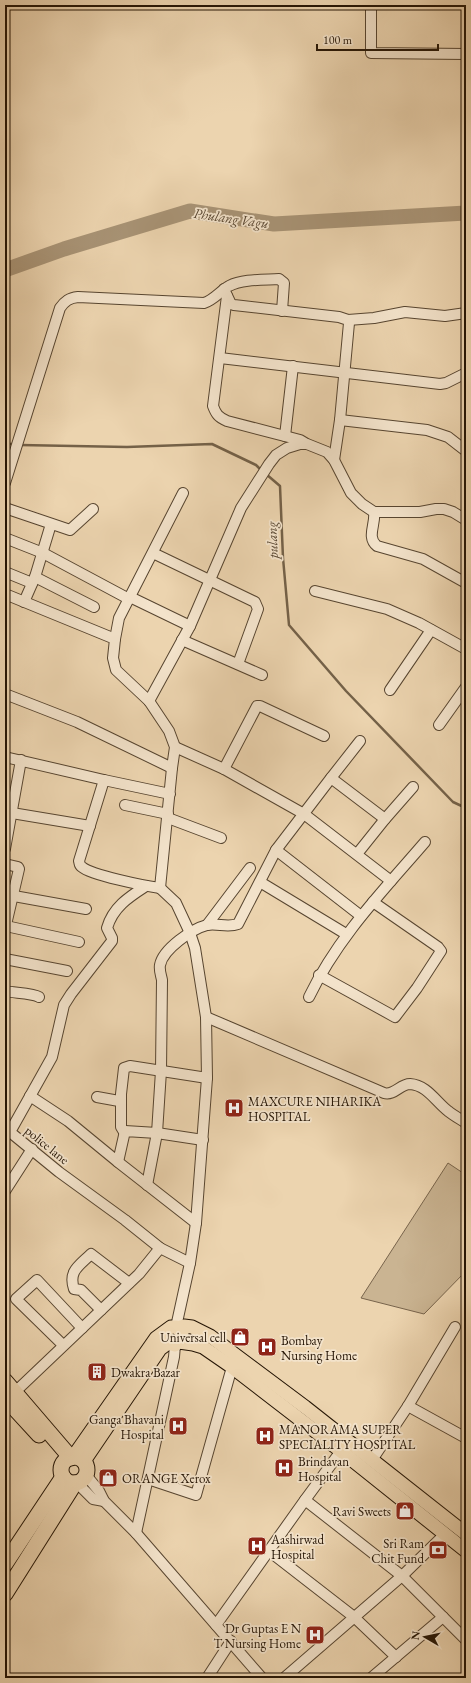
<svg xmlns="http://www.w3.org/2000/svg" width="471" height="1683" font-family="'EB Garamond',serif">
<rect width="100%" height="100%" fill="#ecd4af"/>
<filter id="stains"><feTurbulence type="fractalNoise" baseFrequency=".005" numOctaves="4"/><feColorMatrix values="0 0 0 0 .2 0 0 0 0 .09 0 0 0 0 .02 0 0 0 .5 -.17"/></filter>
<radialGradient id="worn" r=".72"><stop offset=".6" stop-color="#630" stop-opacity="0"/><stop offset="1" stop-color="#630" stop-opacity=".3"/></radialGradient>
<path fill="#cab492" stroke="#78644c" d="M 448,1163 L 466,1175 L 466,1271 L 424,1314 L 361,1298 Z"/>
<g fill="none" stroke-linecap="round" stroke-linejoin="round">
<g stroke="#746148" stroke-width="2.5">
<path d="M 5,444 L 15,444"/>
<path d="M 20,445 L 127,447 L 212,444 L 256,465 L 262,471"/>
<path d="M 266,474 L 280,486 L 283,558 L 289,625 L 346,691 L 453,802 L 466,808"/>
</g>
<path stroke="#a89375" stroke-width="15" d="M 5,270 L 64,249 L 190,211 L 274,224 L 466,213"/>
<defs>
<g id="minor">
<path d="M 371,5 L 371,53 L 466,54"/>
<path d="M 224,289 L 231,304 L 234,305 L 339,317 L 348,320 L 349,323 L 340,420 L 334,460"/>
<path d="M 227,296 L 213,406 C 216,414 218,417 227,421 L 300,440 L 305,443"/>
<path d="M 348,320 L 374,318 L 405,312 L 445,316 L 466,313"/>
<path d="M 220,358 L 440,384 L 446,383 L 466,373"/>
<path d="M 340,420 L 427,430 L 448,437 L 466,451"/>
<path d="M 285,436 L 293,366"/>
<path d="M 5,483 L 60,308 C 65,301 69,298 78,297 L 204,303 C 214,300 220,291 229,286 C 243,279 263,280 279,279 L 284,283 L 282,311"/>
<path d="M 5,508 L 70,530 L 93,509"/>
<path d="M 374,512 C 376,524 366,537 377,546 L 423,559 L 466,583"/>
<path d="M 5,538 L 43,553 L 129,599"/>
<path d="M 153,553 L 255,602 L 258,609 L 238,664"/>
<path d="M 5,572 L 32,583"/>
<path d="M 35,577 L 94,607"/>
<path d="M 315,591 L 387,609 L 419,623 L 466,649"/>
<path d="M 5,594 L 115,639 L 113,658 L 116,670 L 149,701 L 169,731 L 175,747 L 172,768 L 77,722 L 5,694"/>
<path d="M 130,597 L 190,626 L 149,701"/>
<path d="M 24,602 L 35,577 L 51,524"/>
<path d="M 190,626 L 241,508 L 269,464 L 276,455 L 287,448 L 300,444 L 307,444 L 327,452 L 334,460 L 351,493 L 362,504 L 374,512 L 420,512 L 436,509 L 444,509 L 453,512 L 466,520"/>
<path d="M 115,639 L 119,618 L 183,493"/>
<path d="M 182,640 L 262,675"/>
<path d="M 390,690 L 431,630"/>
<path d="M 439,725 L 466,687"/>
<path d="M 175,747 L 224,769 L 304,814 L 391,881"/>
<path d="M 5,757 L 104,780"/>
<path d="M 224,769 L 257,706 L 260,706 L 324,736"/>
<path d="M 331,778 L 360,741"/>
<path d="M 170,794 L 104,780 L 79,861 C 80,864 79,865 82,867 C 91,875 145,886 160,888 L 172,768"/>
<path d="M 125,805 L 168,814"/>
<path d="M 12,813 L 90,826"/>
<path d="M 168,818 L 221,838"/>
<path d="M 5,849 L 21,760"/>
<path d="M 276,850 L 361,916"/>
<path d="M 357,854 L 385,819 L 413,787"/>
<path d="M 5,864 L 18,867 L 19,869 L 5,929"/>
<path d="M 260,882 L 346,934"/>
<path d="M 146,886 C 129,897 113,907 107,928 L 112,938 L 112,941 L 71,994 L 64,1005 L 52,1057 L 10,1132 L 59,1172 L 125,1220 L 160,1248 L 190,1263"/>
<path d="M 160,888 L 176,903 L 190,933 L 195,948 L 206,1017 L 207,1078 L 196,1223 L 190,1263 L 176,1327"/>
<path d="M 14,896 L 86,909"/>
<path d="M 207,925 L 250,868"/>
<path d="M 6,926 L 79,942"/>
<path d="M 5,959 L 67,971"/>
<path d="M 319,975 L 395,1017 L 417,988 L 441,951 L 438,947 L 373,902"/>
<path d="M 5,991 C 14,993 33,993 39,997"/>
<path d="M 309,997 C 338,937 382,892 425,842"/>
<path d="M 206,1017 L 384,1093 C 394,1096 400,1084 410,1084 C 427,1085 436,1102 448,1111 C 453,1115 460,1119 466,1123"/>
<path d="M 30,1096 L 68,1121 L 118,1162 L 125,1131 L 157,1133 L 161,1071 L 162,980 C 161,975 159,970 160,965 C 163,949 192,929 207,925 C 217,923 228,928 238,924 L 276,850 L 331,778 L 385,819"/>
<path d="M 97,1097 L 119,1101 L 121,1104 L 121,1127 L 124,1132"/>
<path d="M 121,1104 L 121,1094 L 124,1068 L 130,1066 L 207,1078"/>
<path d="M 118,1162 L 196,1223"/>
<path d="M 147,1185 L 157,1133 L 203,1140"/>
<path d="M 5,1191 L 32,1149"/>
<path d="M 101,1310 L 81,1290 L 74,1289 C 68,1271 79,1266 91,1254 L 129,1283"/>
<path d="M 63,1345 L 16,1299 L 37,1280 L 82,1328"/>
<path d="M 15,1392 L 139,1274 L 160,1248"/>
<path d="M 408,1406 L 466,1438"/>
<path d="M 372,1460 L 408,1406 L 455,1327"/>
<path d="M 86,1475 L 99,1491 L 104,1501 L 136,1533 L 262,1678"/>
<path d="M 148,1479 L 196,1495 L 232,1367"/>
<path d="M 77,1483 L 93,1499 L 104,1501"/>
<path d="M 305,1500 L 402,1576 L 466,1640"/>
<path d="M 136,1533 L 174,1357 L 175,1345"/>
<path d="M 269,1551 L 354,1617 L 396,1657"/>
<path d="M 216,1625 L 305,1500 L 341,1451"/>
<path d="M 207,1678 L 231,1641"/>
<path d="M 284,1678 L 402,1576 L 445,1534"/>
<path d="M 371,1678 L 443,1617"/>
</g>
<g id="major">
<path d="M 177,1328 L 184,1326 L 192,1327 L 210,1336 L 305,1407 L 466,1534"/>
<path d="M 179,1342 L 193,1344 L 203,1347 L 232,1367 L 341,1451 L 466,1551"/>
<path d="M 73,1457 L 156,1338 L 171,1327 L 176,1327 L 180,1330 L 182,1334 L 182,1338 L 175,1345 L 171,1344 L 167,1342 L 164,1333"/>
<path d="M 84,1461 L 160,1349 L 168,1343"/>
</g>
<g id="highway">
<path d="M 5,1381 L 71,1458"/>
<path d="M 5,1398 L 39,1435"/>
<circle cx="74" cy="1470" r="13"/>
<path d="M 5,1564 L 63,1477"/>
<path d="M 5,1594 L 75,1483"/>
</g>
</defs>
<use href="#minor" stroke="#574530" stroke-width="12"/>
<use href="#major" stroke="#251505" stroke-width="15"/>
<use href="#highway" stroke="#251505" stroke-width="17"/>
<use href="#minor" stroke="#f3e3cb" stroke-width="10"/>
<use href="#major" stroke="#ecd4af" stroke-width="13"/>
<use href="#highway" stroke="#ecd4af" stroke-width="15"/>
</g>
<defs>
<symbol id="hospital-square" viewBox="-11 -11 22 22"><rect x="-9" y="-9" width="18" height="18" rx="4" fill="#8f2418" stroke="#f3e3cb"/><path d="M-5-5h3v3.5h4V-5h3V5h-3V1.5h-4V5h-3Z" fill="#fff"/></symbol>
<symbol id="shop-square" viewBox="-11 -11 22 22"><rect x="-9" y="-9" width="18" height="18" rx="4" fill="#8f2418" stroke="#f3e3cb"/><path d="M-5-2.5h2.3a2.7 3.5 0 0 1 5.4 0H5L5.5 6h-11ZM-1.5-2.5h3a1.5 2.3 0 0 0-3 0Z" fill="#fff"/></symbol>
<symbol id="building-square" viewBox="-11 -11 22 22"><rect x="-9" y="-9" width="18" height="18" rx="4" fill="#8f2418" stroke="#f3e3cb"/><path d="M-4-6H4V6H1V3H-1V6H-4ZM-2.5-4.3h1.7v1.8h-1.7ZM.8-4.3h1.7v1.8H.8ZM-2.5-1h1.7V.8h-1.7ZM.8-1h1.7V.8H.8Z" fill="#fff"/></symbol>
<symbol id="bank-square" viewBox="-11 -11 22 22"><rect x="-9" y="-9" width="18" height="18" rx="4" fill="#8f2418" stroke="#f3e3cb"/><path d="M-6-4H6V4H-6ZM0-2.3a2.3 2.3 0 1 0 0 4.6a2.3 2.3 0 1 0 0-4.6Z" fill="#fff"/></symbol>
</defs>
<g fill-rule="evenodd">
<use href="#hospital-square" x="223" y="1097" width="22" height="22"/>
<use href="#shop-square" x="229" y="1326" width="22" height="22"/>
<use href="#hospital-square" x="256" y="1336" width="22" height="22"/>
<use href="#building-square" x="86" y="1361" width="22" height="22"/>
<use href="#hospital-square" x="167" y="1415" width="22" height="22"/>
<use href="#hospital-square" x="254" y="1425" width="22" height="22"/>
<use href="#hospital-square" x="273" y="1457" width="22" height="22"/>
<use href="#shop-square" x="97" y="1467" width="22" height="22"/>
<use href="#shop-square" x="394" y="1500" width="22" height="22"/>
<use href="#hospital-square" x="246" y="1535" width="22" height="22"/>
<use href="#bank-square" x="427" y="1539" width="22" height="22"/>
<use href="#hospital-square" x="304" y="1624" width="22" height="22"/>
</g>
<g text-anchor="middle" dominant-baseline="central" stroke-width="3.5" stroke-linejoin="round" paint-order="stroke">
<g font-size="13" fill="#251505" stroke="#f3e3cb" text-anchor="start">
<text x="248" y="1101">MAXCURE NIHARIKA<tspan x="248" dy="15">HOSPITAL</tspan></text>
<text x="226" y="1337" text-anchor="end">Universal cell</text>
<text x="281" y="1340">Bombay<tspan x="281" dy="15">Nursing Home</tspan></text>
<text x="111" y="1372">Dwakra Bazar</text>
<text x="164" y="1419" text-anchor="end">Ganga Bhavani<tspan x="164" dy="15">Hospital</tspan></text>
<text x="279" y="1429">MANORAMA SUPER<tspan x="279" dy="15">SPECIALITY HOSPITAL</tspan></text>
<text x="298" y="1461">Brindavan<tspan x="298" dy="15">Hospital</tspan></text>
<text x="122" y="1478">ORANGE Xerox</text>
<text x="391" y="1511" text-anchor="end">Ravi Sweets</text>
<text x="271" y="1539">Aashirwad<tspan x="271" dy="15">Hospital</tspan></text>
<text x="424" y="1543" text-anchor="end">Sri Ram<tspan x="424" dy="15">Chit Fund</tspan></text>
<text x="301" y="1628" text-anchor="end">Dr Guptas E N<tspan x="301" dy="15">T Nursing Home</tspan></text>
</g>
<g font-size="13" fill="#251505" stroke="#f3e3cb">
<text transform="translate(47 1145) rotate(39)">police lane</text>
</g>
<g font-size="14" font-style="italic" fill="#594732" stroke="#f3e3cb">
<text transform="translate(231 218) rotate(8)">Phulang Vagu</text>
<text transform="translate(272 540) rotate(-92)">pulang</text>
</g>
</g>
<rect width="471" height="1683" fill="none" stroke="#ecd4af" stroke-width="20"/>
<rect x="6" y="6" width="459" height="1671" fill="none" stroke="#251505" stroke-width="2"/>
<rect x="10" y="10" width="451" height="1663" fill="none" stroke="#251505"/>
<g transform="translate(425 1637) rotate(279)" stroke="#f3e3cb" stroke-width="3" paint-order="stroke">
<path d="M0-3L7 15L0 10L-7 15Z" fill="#251505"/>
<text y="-6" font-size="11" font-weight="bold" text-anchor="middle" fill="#251505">N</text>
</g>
<path d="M317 44v6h121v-6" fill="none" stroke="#251505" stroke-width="2"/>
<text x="323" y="44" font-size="12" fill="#251505" stroke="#f3e3cb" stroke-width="3" paint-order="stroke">100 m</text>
<rect width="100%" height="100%" filter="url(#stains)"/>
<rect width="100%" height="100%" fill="url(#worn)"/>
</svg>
